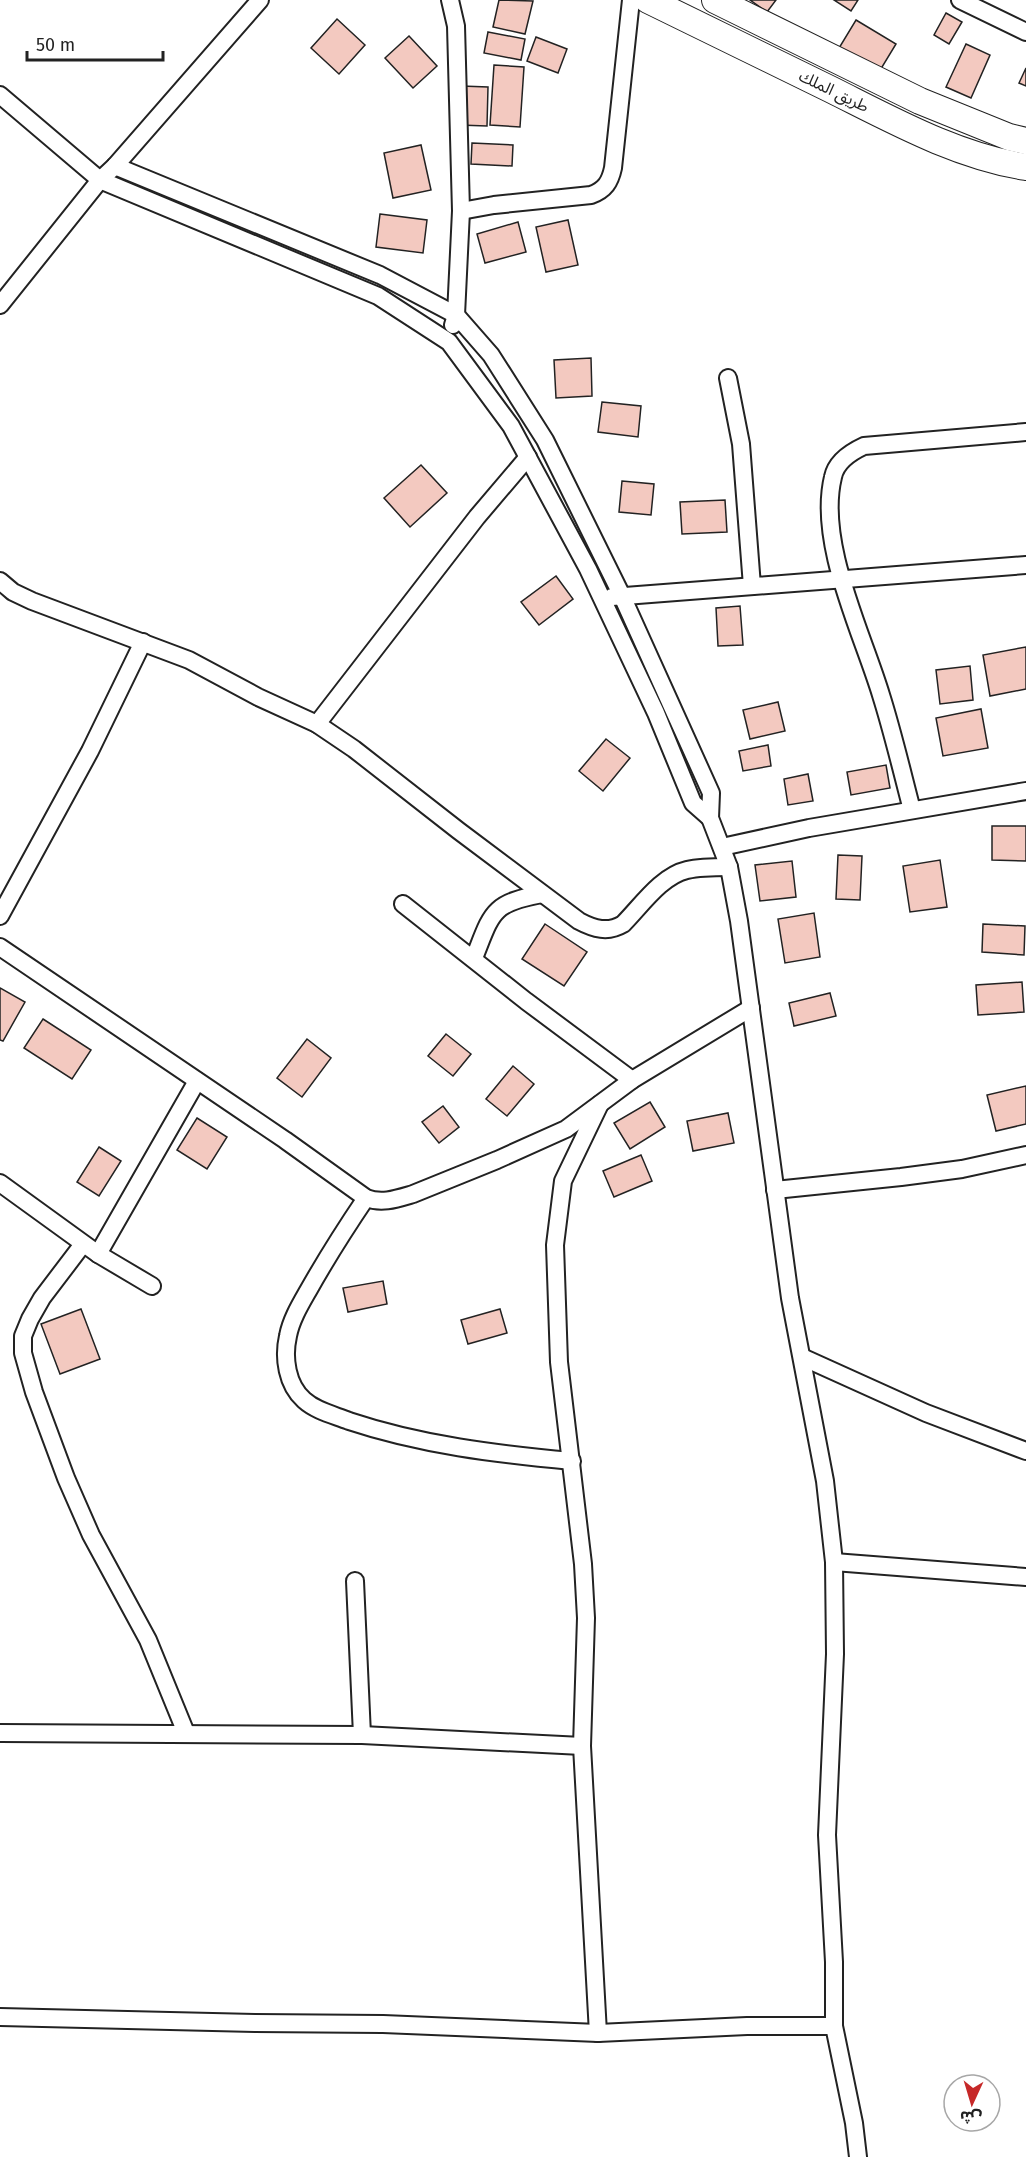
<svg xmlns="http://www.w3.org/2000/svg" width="1026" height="2157" font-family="'Fira Sans','Noto Sans Arabic',sans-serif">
<rect width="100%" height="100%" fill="#fff"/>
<g fill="#f3c9c0" stroke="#222" stroke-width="1.5">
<path d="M 499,0 L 533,1 L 525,34 L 493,27 Z"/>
<path d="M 750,0 L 776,0 L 767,12 Z"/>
<path d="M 834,0 L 858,0 L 851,11 Z"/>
<path d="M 946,13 L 962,22 L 949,44 L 934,35 Z"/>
<path d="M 337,19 L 365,45 L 339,74 L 311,48 Z"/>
<path d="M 856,20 L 896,44 L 876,77 L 836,53 Z"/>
<path d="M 488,32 L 525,39 L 521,60 L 484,53 Z"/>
<path d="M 409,36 L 437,66 L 413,88 L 385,58 Z"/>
<path d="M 536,37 L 567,49 L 558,73 L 527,61 Z"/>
<path d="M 966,44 L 990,55 L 971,98 L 946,87 Z"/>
<path d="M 494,65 L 524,67 L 520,127 L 490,125 Z"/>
<path d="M 1026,68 L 1026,86 L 1019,83 Z"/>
<path d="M 461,86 L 488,87 L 487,126 L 459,125 Z"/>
<path d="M 472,143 L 513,145 L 512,166 L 471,164 Z"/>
<path d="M 421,145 L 431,190 L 393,198 L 384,153 Z"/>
<path d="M 380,214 L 427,220 L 423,253 L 376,247 Z"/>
<path d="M 568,220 L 578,265 L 546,272 L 536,227 Z"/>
<path d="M 518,222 L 526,252 L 485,263 L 477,234 Z"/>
<path d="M 591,358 L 592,396 L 556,398 L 554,360 Z"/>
<path d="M 602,402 L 641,406 L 638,437 L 598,432 Z"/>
<path d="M 421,465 L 447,493 L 410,527 L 384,498 Z"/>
<path d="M 622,481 L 654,484 L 651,515 L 619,512 Z"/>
<path d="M 725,500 L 727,532 L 682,534 L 680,502 Z"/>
<path d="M 556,576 L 573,599 L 539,625 L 521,602 Z"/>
<path d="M 740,606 L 743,645 L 718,646 L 716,608 Z"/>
<path d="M 1026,647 L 1026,689 L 990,696 L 983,655 Z"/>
<path d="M 970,666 L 973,700 L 940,704 L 936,670 Z"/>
<path d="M 778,702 L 785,731 L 750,739 L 743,710 Z"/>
<path d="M 981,709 L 988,748 L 943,756 L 936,718 Z"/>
<path d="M 606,739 L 630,758 L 603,791 L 579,771 Z"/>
<path d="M 768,745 L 771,766 L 743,771 L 739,751 Z"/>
<path d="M 886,765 L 890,788 L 851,795 L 847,772 Z"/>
<path d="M 808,774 L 813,801 L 788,805 L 784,779 Z"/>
<path d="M 992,826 L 1026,826 L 1026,861 L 992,860 Z"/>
<path d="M 838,855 L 862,856 L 860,900 L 836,899 Z"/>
<path d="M 940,860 L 947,907 L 910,912 L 903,866 Z"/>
<path d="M 792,861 L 796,897 L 760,901 L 755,865 Z"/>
<path d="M 814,913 L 820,957 L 785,963 L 778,919 Z"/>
<path d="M 545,924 L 587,952 L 564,986 L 522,959 Z"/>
<path d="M 983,924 L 1025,926 L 1024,955 L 982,952 Z"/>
<path d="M 1022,982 L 1024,1012 L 978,1015 L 976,985 Z"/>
<path d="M 0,988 L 25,1002 L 3,1041 L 0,1040 Z"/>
<path d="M 830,993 L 836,1016 L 794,1026 L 789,1003 Z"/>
<path d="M 43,1019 L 91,1050 L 72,1079 L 24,1048 Z"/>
<path d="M 446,1034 L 471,1054 L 453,1076 L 428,1056 Z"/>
<path d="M 307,1039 L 331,1058 L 302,1097 L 277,1078 Z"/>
<path d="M 513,1066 L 534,1084 L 507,1116 L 486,1099 Z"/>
<path d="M 1026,1086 L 1026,1124 L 996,1131 L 987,1095 Z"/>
<path d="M 650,1102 L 665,1127 L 630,1149 L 614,1123 Z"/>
<path d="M 443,1106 L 459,1127 L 439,1143 L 422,1122 Z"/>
<path d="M 728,1113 L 734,1143 L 693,1151 L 687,1121 Z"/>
<path d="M 197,1118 L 227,1137 L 207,1169 L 177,1150 Z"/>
<path d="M 99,1147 L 121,1161 L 99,1196 L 77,1182 Z"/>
<path d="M 641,1155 L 652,1181 L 614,1197 L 603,1171 Z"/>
<path d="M 383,1281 L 387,1304 L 348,1312 L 343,1288 Z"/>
<path d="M 81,1309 L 100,1359 L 60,1374 L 41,1324 Z"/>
<path d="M 500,1309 L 507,1333 L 468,1344 L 461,1320 Z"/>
</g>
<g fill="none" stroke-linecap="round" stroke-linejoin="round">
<defs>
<g id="street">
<path d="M 450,0 L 456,26 L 461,211 L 456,315 L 453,325"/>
<path d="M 960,0 L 1026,32"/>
<path d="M 0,95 L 100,180 L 378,296 L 449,342 L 511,426 L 588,569 L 656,713 L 693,803 L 710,818"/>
<path d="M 115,166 L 380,275 L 456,315 L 491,355 L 545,440 L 622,596 L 711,793 L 710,818 L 729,867 L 739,921 L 790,1298 L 825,1481 L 834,1562 L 835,1654 L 827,1835 L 834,1962 L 834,2026 L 854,2123 L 858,2157"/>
<path d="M 461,211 L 494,205 L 591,195 C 605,190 610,182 613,168 L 631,0"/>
<path d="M 0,305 L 100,180 L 115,166 L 260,0"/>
<path d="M 728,378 L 741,444 L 752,586"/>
<path d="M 0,581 L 13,592 L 32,601 L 189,660 L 258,697 L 317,724 L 354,749 L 459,831 L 579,921 C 594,929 608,933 623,924 C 641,906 661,876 687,870 C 700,867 715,867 729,867"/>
<path d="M 612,597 L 1026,565"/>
<path d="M 317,724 L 477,517 L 528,457"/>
<path d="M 912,810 C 902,772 893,733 881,695 C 862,632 817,543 833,477 C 836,462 851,452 864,446 L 1026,432"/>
<path d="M 722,847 L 809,828 L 1026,791"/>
<path d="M 403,904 L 526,1001 L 632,1080"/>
<path d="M 0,916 L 90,751 L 143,642"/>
<path d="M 0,947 L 285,1140 L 366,1198 C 382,1204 396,1199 413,1194 L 497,1160 L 566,1129 L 632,1080 L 751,1008"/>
<path d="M 474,958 C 492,913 491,903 542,894"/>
<path d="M 0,1183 L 98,1254 L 152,1286"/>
<path d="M 775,1190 L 901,1177 L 962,1169 L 1026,1155"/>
<path d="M 366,1198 C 345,1229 326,1259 308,1291 C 300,1305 291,1320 288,1336 C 283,1358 287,1385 304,1400 C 316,1411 334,1415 349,1421 C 421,1445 496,1454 572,1461"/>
<path d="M 83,1244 L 42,1298 L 30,1319 L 23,1336 L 23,1353 L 34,1392 L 66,1478 L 91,1535 L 148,1640 L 186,1733"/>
<path d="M 98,1254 L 197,1081"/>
<path d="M 802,1357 L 926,1413 L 1026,1451"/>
<path d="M 834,1562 L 1026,1577"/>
<path d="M 355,1581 L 362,1735"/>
<path d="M 0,1733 L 362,1735 L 582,1746"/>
<path d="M 0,2017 L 255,2023 L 383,2024 L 598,2033 L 747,2026 L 834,2026"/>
<path d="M 598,2033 L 582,1746 L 586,1618 L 583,1564 L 559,1362 L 555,1245 L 563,1181 L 600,1104"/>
</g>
<g id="primary">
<path d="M 648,0 C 709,30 771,60 832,90 C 894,121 957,156 1026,167"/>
<path d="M 715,0 L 920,101 L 1009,137 L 1026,141"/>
</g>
</defs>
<use href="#street" stroke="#222" stroke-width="20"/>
<use href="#primary" stroke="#222" stroke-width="28"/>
<use href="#street" stroke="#fff" stroke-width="16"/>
<use href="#primary" stroke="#fff" stroke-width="26"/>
</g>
<g text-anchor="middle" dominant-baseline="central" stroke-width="4.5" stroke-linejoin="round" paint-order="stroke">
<g font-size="16" fill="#222" stroke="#fff">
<text transform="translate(834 91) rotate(26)">طريق الملك</text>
</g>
</g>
<g transform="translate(972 2103) rotate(184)"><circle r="28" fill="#ffffff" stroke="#a7a7a7" stroke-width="1.5"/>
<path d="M0-4.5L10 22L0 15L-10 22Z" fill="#c62828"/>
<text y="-9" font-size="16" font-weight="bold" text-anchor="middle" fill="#222222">ش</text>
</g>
<path d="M27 51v9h136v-9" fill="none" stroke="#222222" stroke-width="3"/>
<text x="36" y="51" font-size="18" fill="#222222" stroke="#ffffff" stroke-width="4.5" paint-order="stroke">50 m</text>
</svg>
